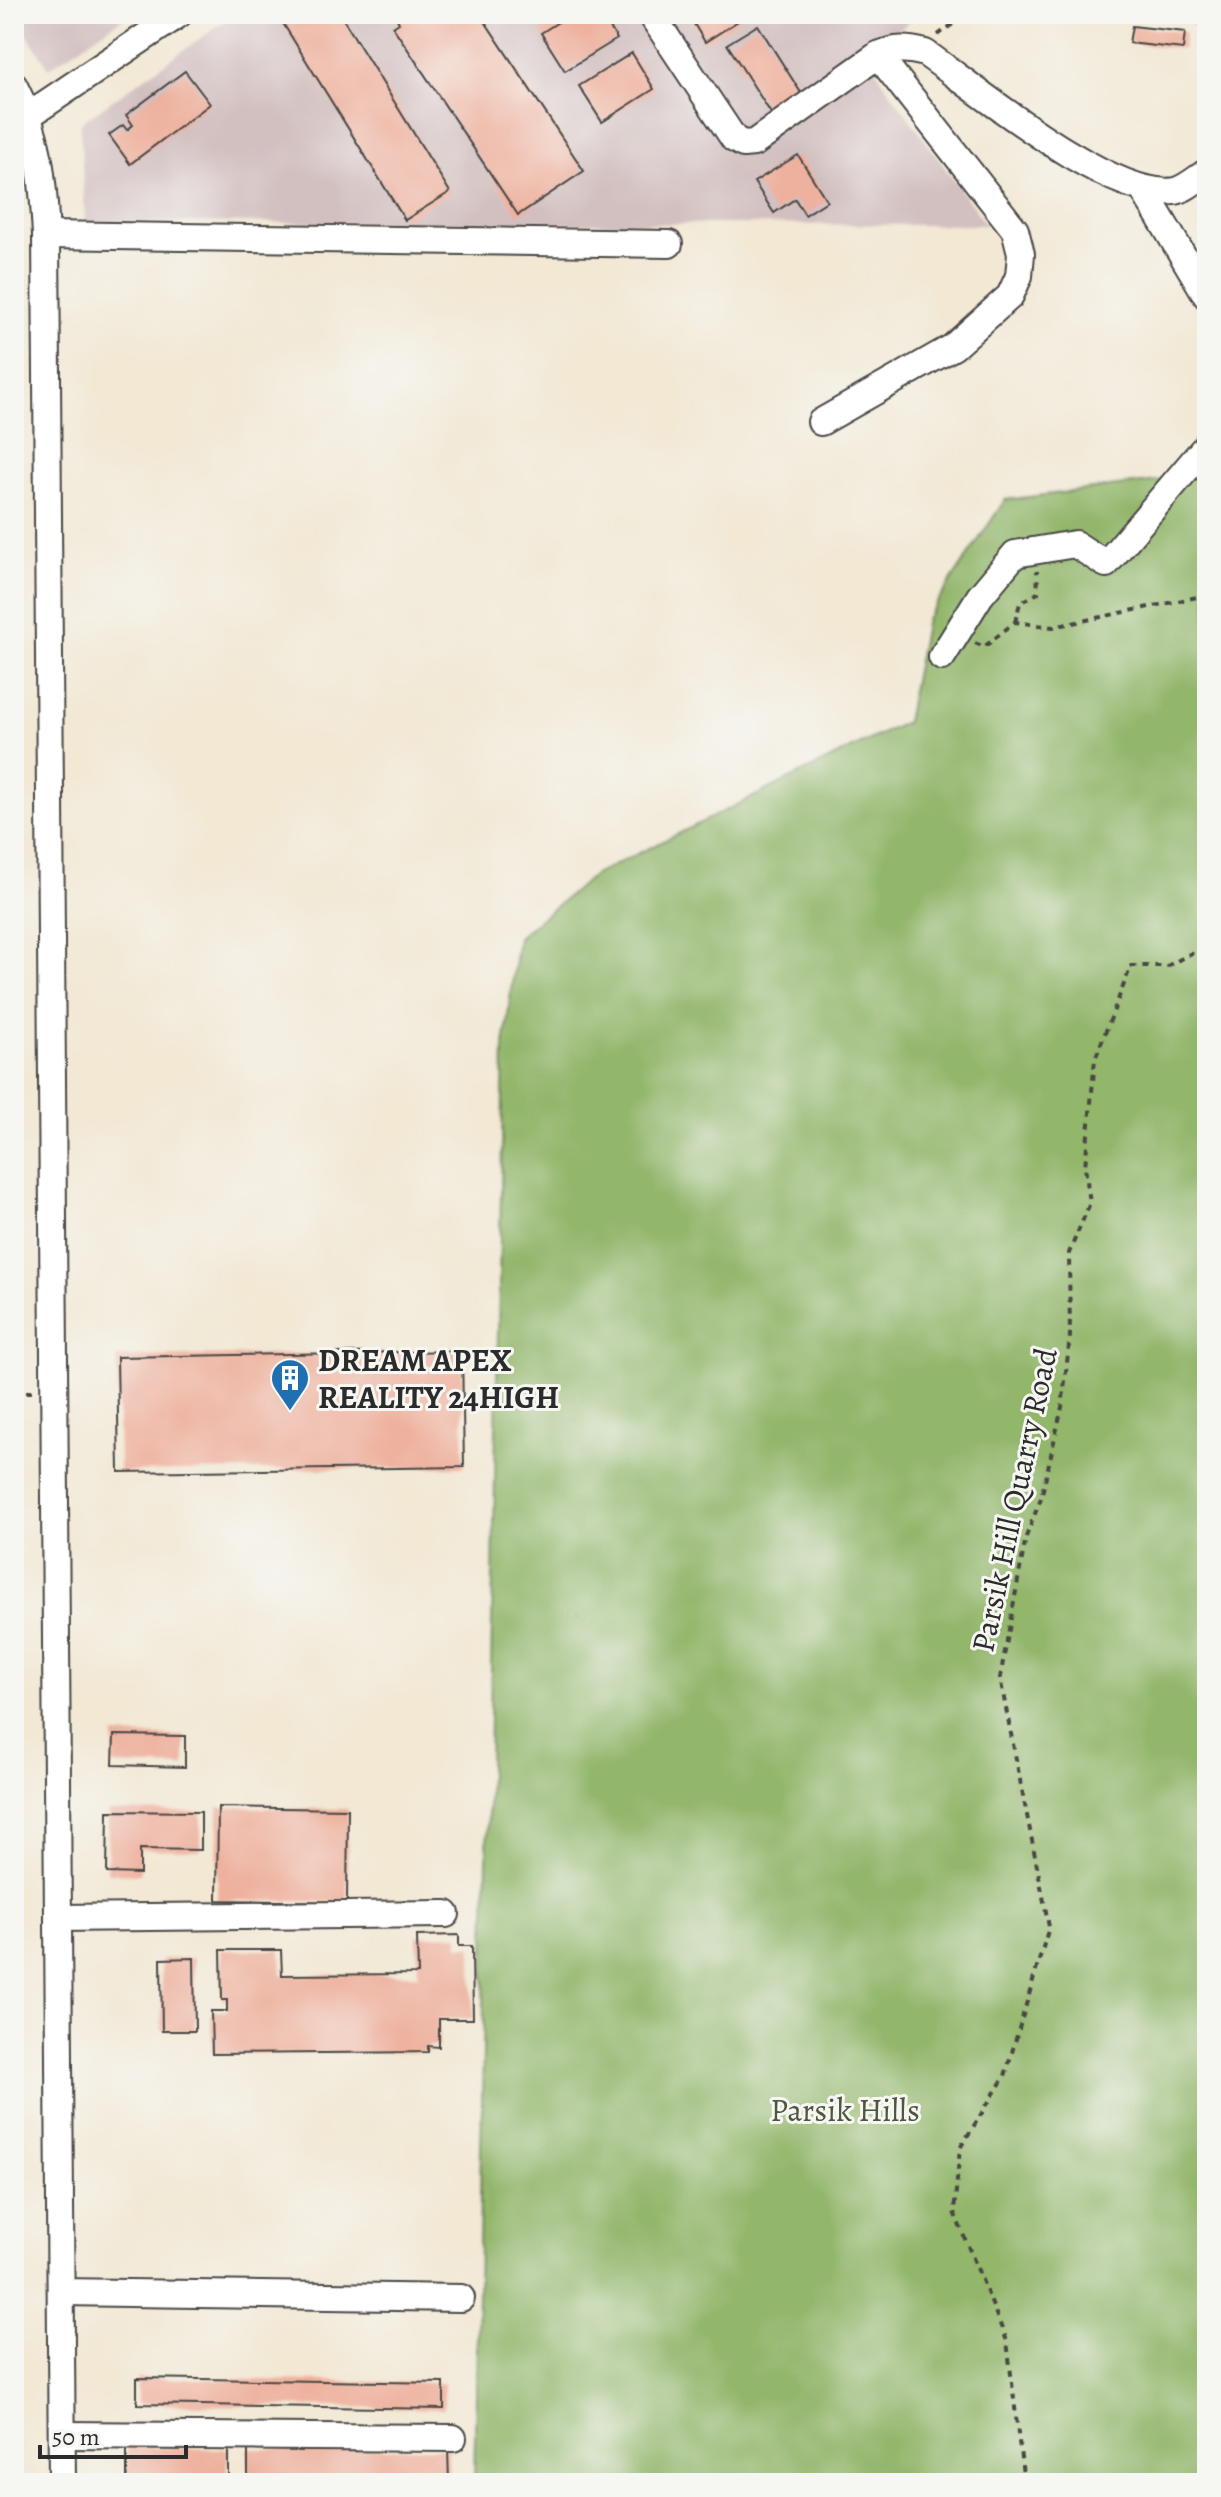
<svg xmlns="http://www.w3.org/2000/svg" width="1221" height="2497" font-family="Alegreya,serif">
<rect width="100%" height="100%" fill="#f6f6f2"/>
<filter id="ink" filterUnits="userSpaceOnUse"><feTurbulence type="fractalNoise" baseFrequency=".0125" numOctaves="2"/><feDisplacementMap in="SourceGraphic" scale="16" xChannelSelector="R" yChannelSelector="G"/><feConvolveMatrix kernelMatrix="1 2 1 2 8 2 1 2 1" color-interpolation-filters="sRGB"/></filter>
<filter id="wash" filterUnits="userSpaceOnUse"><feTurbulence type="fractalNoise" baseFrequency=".006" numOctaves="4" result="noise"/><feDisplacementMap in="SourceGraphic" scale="32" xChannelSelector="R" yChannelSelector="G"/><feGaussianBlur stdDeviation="1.8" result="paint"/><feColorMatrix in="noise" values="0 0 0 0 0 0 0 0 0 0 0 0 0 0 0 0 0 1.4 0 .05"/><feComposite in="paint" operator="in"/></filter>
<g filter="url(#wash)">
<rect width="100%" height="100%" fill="#f2e8d4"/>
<g fill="#d2bfc0">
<path d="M 14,14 L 129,14 L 49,68 Z"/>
<path d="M 235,14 L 919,14 L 868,55 L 884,83 L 986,225 L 85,222 L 80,123 Z"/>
</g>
<path fill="#92b66b" stroke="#5e704b" stroke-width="2" d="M 1207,475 L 1207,2483 L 474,2483 L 504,1046 L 518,937 L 594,875 L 906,722 L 926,619 L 1005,500 Z"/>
<g id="blocks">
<g fill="#eeb19e">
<path d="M 290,14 L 340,14 L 450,192 L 405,220 L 281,20 Z"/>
<path d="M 395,14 L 480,14 L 584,171 L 518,215 L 393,27 L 399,23 Z"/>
<path d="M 571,14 L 601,14 L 617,39 L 565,71 L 541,33 Z"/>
<path d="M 688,14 L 733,14 L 738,21 L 705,42 Z"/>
<path d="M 1199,14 L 1207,14 L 1207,41 L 1202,41 Z"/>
<path d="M 758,25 L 803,96 L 772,115 L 727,44 Z"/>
<path d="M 1132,26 L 1185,32 L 1183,49 L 1129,43 Z"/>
<path d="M 632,53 L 654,89 L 602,122 L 579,86 Z"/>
<path d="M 185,71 L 210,104 L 130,164 L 109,135 L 123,125 L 127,130 L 133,125 L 126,115 Z"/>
<path d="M 798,155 L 827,201 L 805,215 L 795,199 L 774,213 L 754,182 Z"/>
<path d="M 462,1351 L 464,1467 L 119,1472 L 117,1357 Z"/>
<path d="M 114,1735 L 185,1736 L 185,1767 L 113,1765 Z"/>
<path d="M 218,1807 L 348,1809 L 347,1902 L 217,1900 Z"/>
<path d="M 108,1811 L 201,1812 L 201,1850 L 140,1849 L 140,1874 L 107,1873 Z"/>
<path d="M 459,1935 L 459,1946 L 472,1946 L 473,2019 L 439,2019 L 439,2047 L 428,2046 L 428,2052 L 212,2054 L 211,2011 L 227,2011 L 227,2000 L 222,2000 L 221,1950 L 281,1950 L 282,1975 L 418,1974 L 417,1936 Z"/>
<path d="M 194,1958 L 195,2031 L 162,2031 L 161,1959 Z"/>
<path d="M 137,2378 L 444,2383 L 444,2409 L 137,2404 Z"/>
<path d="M 127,2447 L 228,2449 L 228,2483 L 127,2483 Z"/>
<path d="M 448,2448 L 449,2483 L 248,2483 L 248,2449 Z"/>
</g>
</g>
</g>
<g filter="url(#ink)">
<use href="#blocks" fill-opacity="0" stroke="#494744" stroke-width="2"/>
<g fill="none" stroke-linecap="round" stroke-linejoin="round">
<defs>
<g id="minor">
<path d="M 651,14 L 734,139 L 743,144 L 754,143 L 878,55 C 896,48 907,48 925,53 C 978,90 1112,201 1175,191 C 1185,189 1198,178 1207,172"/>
<path d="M 14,86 C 40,136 43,179 46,235 L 62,2483"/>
<path d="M 29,115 L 179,14"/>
<path d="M 1143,189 L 1207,296"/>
<path d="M 46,235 L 669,244"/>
<path d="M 821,422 L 953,347 L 1010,296 L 1019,276 L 1021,254 L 1015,230 L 878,55"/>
<path d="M 942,657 L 980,596 L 1015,554 L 1075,544 L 1106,564 L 1207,445"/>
<path d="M 58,1918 L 446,1914"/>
<path d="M 61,2292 L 461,2298"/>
<path d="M 62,2435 L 453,2438"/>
</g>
</defs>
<use href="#minor" stroke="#494744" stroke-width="30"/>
<g stroke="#494744" stroke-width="4" stroke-dasharray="6 6" stroke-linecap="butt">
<path d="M 938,35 L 967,14"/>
<path d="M 1015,622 L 1020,603 L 1038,593 L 1037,571"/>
<path d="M 975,643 L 984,647 L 1015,622 L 1053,627 L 1207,595"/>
<path d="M 14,1392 L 32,1392"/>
<path d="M 1024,2483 L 1007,2341 L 954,2212 L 960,2148 L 1005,2076 L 1049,1927 L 1000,1678 L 1026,1537 L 1041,1498 L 1062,1407 L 1070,1336 L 1069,1253 L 1090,1203 L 1085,1167 L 1095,1059 L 1131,966 L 1167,966 L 1207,945"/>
</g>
<use href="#minor" stroke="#fff" stroke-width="26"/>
</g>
</g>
<defs>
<symbol id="building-pin" viewBox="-11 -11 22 30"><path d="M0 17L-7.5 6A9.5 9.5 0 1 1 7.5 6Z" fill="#1f6fb2" stroke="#f6f6f2"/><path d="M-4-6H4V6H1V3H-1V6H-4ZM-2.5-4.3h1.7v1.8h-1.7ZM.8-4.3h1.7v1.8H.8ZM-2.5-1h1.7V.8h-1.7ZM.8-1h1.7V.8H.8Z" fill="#fff"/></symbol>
</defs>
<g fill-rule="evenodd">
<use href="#building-pin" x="268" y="1356" width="44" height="60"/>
</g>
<g text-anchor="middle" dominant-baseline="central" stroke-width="6" stroke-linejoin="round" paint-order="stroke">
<g font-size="32" font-weight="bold" fill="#2b2b2b" stroke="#f6f6f2" text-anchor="start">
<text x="318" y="1360">DREAM APEX<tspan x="318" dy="37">REALITY 24HIGH</tspan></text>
</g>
<g font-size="32" fill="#2b2b2b" stroke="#f6f6f2">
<text transform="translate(1014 1500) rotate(-78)">Parsik Hill Quarry Road</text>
</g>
<g font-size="32" fill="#4e563f" stroke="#f6f6f2">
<text x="845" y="2110">Parsik Hills</text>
</g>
</g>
<rect width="1221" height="2497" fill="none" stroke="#f6f6f2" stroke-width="48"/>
<path d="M40 2445v12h146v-12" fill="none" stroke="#2b2b2b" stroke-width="4"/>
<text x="52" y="2445" font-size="24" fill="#2b2b2b" stroke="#f6f6f2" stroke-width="6" paint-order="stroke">50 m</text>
</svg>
